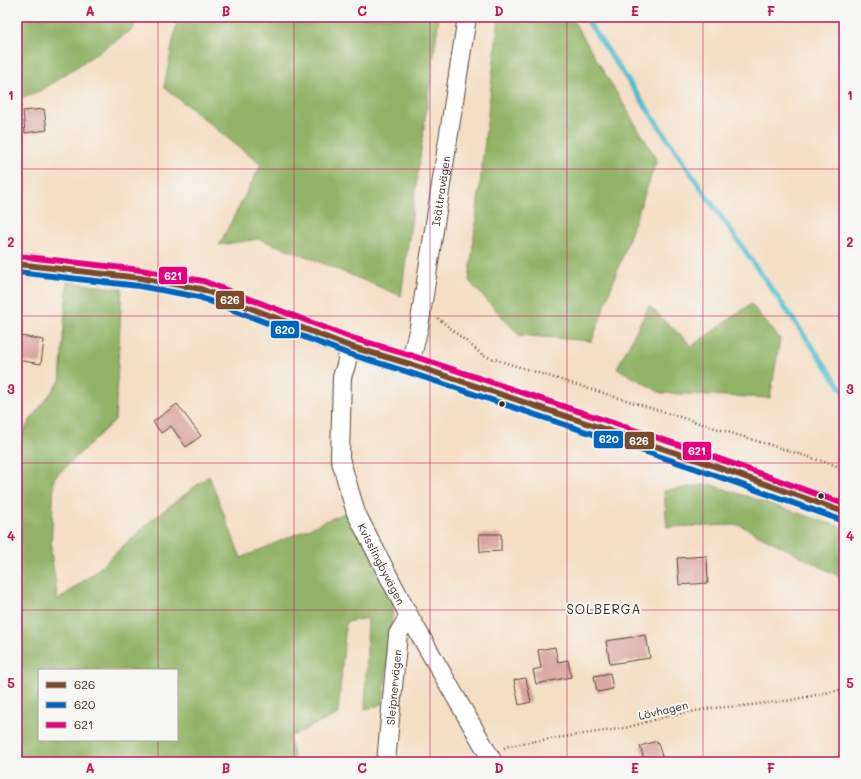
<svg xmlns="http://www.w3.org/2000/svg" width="861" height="779" font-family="Mali,sans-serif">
<rect width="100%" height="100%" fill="#f6f6f2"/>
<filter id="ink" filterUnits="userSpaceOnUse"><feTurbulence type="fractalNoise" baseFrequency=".025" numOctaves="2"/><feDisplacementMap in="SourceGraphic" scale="8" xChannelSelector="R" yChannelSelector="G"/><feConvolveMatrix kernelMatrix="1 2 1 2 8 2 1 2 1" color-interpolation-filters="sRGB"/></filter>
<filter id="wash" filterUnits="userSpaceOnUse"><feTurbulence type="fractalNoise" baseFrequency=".012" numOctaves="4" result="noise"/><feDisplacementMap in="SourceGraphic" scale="16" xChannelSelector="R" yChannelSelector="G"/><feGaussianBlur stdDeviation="0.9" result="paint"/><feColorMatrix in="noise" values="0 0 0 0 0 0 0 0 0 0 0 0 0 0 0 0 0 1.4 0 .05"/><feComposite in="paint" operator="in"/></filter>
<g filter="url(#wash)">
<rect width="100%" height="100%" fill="#f4dec5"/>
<g fill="#92b468" stroke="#666f43" fill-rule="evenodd">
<path d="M 17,17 L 138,17 L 133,29 L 42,90 L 17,99 Z"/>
<path d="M 178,17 L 439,17 L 401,296 L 298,253 L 259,239 L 219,245 L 261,165 L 164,87 Z"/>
<path d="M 499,17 L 571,17 L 657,160 L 592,341 L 519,335 L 469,281 Z"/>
<path d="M 67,282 L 122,289 L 115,420 L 54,478 L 51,552 L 58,600 L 94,573 L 153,519 L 209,476 L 241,558 L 349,511 L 394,599 L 383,704 L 365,709 L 368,618 L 346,622 L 338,714 L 289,737 L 295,762 L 17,762 L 17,442 L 33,416 L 60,381 ZM 39,670 L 177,670 L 177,740 L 39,740 Z"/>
<path d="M 751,304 L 780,339 L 770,398 L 661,393 L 617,368 L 649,306 L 692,346 Z"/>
<path d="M 709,484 L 844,528 L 844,579 L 740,525 L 667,527 L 664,491 Z"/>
</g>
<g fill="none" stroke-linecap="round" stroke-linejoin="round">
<path stroke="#53bece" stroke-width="5" d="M 585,17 L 703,191 L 844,392"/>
</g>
<g id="blocks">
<g fill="#d9a49f">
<path d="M 44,109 L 47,130 L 25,133 L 23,111 Z"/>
<path d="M 21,336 L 44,340 L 41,364 L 17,360 Z"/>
<path d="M 177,404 L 201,436 L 186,447 L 171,426 L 161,433 L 153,422 Z"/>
<path d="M 479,534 L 501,534 L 501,551 L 480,552 Z"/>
<path d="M 707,556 L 708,583 L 679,585 L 677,558 Z"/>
<path d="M 646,635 L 650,658 L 610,664 L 606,641 Z"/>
<path d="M 555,647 L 558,662 L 568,660 L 571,677 L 536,684 L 533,670 L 541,668 L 538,650 Z"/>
<path d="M 610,673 L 613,689 L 597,692 L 594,676 Z"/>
<path d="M 526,678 L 531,702 L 519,705 L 514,680 Z"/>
<path d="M 657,741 L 664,762 L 645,762 L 640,746 Z"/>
</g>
</g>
</g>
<g filter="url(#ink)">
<use href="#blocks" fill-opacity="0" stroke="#574537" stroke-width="1"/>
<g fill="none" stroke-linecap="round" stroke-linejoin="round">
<defs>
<g id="minor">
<path id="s1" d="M 349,346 L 346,365 L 342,377 L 340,458 L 356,513 L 409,616 L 493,762"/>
<path id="s2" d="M 410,364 L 419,327 L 467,17"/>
<path id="s3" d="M 386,762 L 398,634 L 409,616"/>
</g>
<path id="major" d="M 17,264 L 140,278 L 201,289 L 349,346 L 410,364 L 700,461 L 844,512"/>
</defs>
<use href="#minor" stroke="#574537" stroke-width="20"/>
<use href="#major" stroke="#574537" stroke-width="24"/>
<g stroke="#574537" stroke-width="2.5" stroke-dasharray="1 3" stroke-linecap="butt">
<path d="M 438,318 L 484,356 L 844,468"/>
<path d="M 504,748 L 509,746 L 536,741 L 625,728 L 668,716 L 712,708 L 743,706 L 792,700 L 844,689"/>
</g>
<use href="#minor" stroke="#fff" stroke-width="18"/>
<use href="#major" stroke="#f9bc8a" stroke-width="22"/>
<defs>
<path id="bus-1" d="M 17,264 L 140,278 L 201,289 L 349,346 L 410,364 L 700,461 L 844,512"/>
<path id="bus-2" d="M 17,272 L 139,286 L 199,297 L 346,353 L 408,372 L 697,469 L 841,520"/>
<path id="bus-3" d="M 18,256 L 141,270 L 203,281 L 352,338 L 413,356 L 703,453 L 844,504"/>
</defs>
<use href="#bus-1" stroke="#f6f6f2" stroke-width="9"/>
<use href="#bus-2" stroke="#f6f6f2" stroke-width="9"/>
<use href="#bus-3" stroke="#f6f6f2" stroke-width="9"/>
<use href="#bus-1" stroke="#7a4b2a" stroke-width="6"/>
<use href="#bus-2" stroke="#0065bd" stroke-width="6"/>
<use href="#bus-3" stroke="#e5007d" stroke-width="6"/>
</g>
</g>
<path fill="none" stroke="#c2185b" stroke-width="1" stroke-opacity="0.55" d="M 158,17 L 158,670M 294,17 L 294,762M 430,17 L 430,762M 567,17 L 567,762M 703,17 L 703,762M 17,169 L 844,169M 17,316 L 844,316M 17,463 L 844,463M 17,610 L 844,610M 158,740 L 158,762"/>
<g fill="#3b2a1e" stroke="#f6f6f2" stroke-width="1.5">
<circle cx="502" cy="404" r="3.5"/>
<circle cx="821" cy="496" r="3.5"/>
</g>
<g text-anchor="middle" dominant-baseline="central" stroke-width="4" stroke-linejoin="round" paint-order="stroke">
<g font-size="11" fill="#3b2a1e" stroke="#f6f6f2">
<text stroke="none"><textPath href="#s2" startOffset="176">Isättravägen</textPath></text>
<text stroke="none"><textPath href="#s1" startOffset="227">Kvisslingbyvägen</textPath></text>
<text stroke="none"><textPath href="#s3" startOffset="75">Sleipnervägen</textPath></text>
<text transform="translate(663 710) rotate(-13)">Lövhagen</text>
</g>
<g font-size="13" letter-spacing="1" fill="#3b2a1e" stroke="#f6f6f2">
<text x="604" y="608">SOLBERGA</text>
</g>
</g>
<g stroke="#f6f6f2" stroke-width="1.5">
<rect x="158" y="266" width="30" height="19" rx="4" fill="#e5007d"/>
<rect x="215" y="290" width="30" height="20" rx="4" fill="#7a4b2a"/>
<rect x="270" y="320" width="30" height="19" rx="4" fill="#0065bd"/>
<rect x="593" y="430" width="31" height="19" rx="4" fill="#0065bd"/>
<rect x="624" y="431" width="31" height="19" rx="4" fill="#7a4b2a"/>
<rect x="682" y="441" width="30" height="20" rx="4" fill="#e5007d"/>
</g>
<g font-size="11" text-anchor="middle" font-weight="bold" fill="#fff">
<text x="173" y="280">621</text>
<text x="230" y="304">626</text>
<text x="285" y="334">620</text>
<text x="609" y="443">620</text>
<text x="639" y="445">626</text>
<text x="697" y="455">621</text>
</g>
<rect width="861" height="779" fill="none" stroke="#f6f6f2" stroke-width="44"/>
<rect x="38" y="669" width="140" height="72" fill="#f6f6f2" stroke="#aba49d"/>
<rect x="46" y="682" width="20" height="6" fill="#7a4b2a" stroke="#aba49d"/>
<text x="74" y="689" font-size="12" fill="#3b2a1e">626</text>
<rect x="46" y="702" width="20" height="6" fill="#0065bd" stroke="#aba49d"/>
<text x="74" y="709" font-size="12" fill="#3b2a1e">620</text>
<rect x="46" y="722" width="20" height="6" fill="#e5007d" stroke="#aba49d"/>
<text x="74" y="729" font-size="12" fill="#3b2a1e">621</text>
<rect x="22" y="22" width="817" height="735" fill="none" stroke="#c2185b" stroke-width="1.5"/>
<g font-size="13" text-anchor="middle" font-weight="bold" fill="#c2185b">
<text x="90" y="16">A</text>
<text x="226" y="16">B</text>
<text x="362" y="16">C</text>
<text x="499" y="16">D</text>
<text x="635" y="16">E</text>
<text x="771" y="16">F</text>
<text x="11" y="100">1</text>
<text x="850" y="100">1</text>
<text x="11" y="247">2</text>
<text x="850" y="247">2</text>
<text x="11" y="394">3</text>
<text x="850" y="394">3</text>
<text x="11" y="541">4</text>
<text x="850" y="541">4</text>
<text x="11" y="688">5</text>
<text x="850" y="688">5</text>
<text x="90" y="773">A</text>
<text x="226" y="773">B</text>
<text x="362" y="773">C</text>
<text x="499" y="773">D</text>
<text x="635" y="773">E</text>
<text x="771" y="773">F</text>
</g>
</svg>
